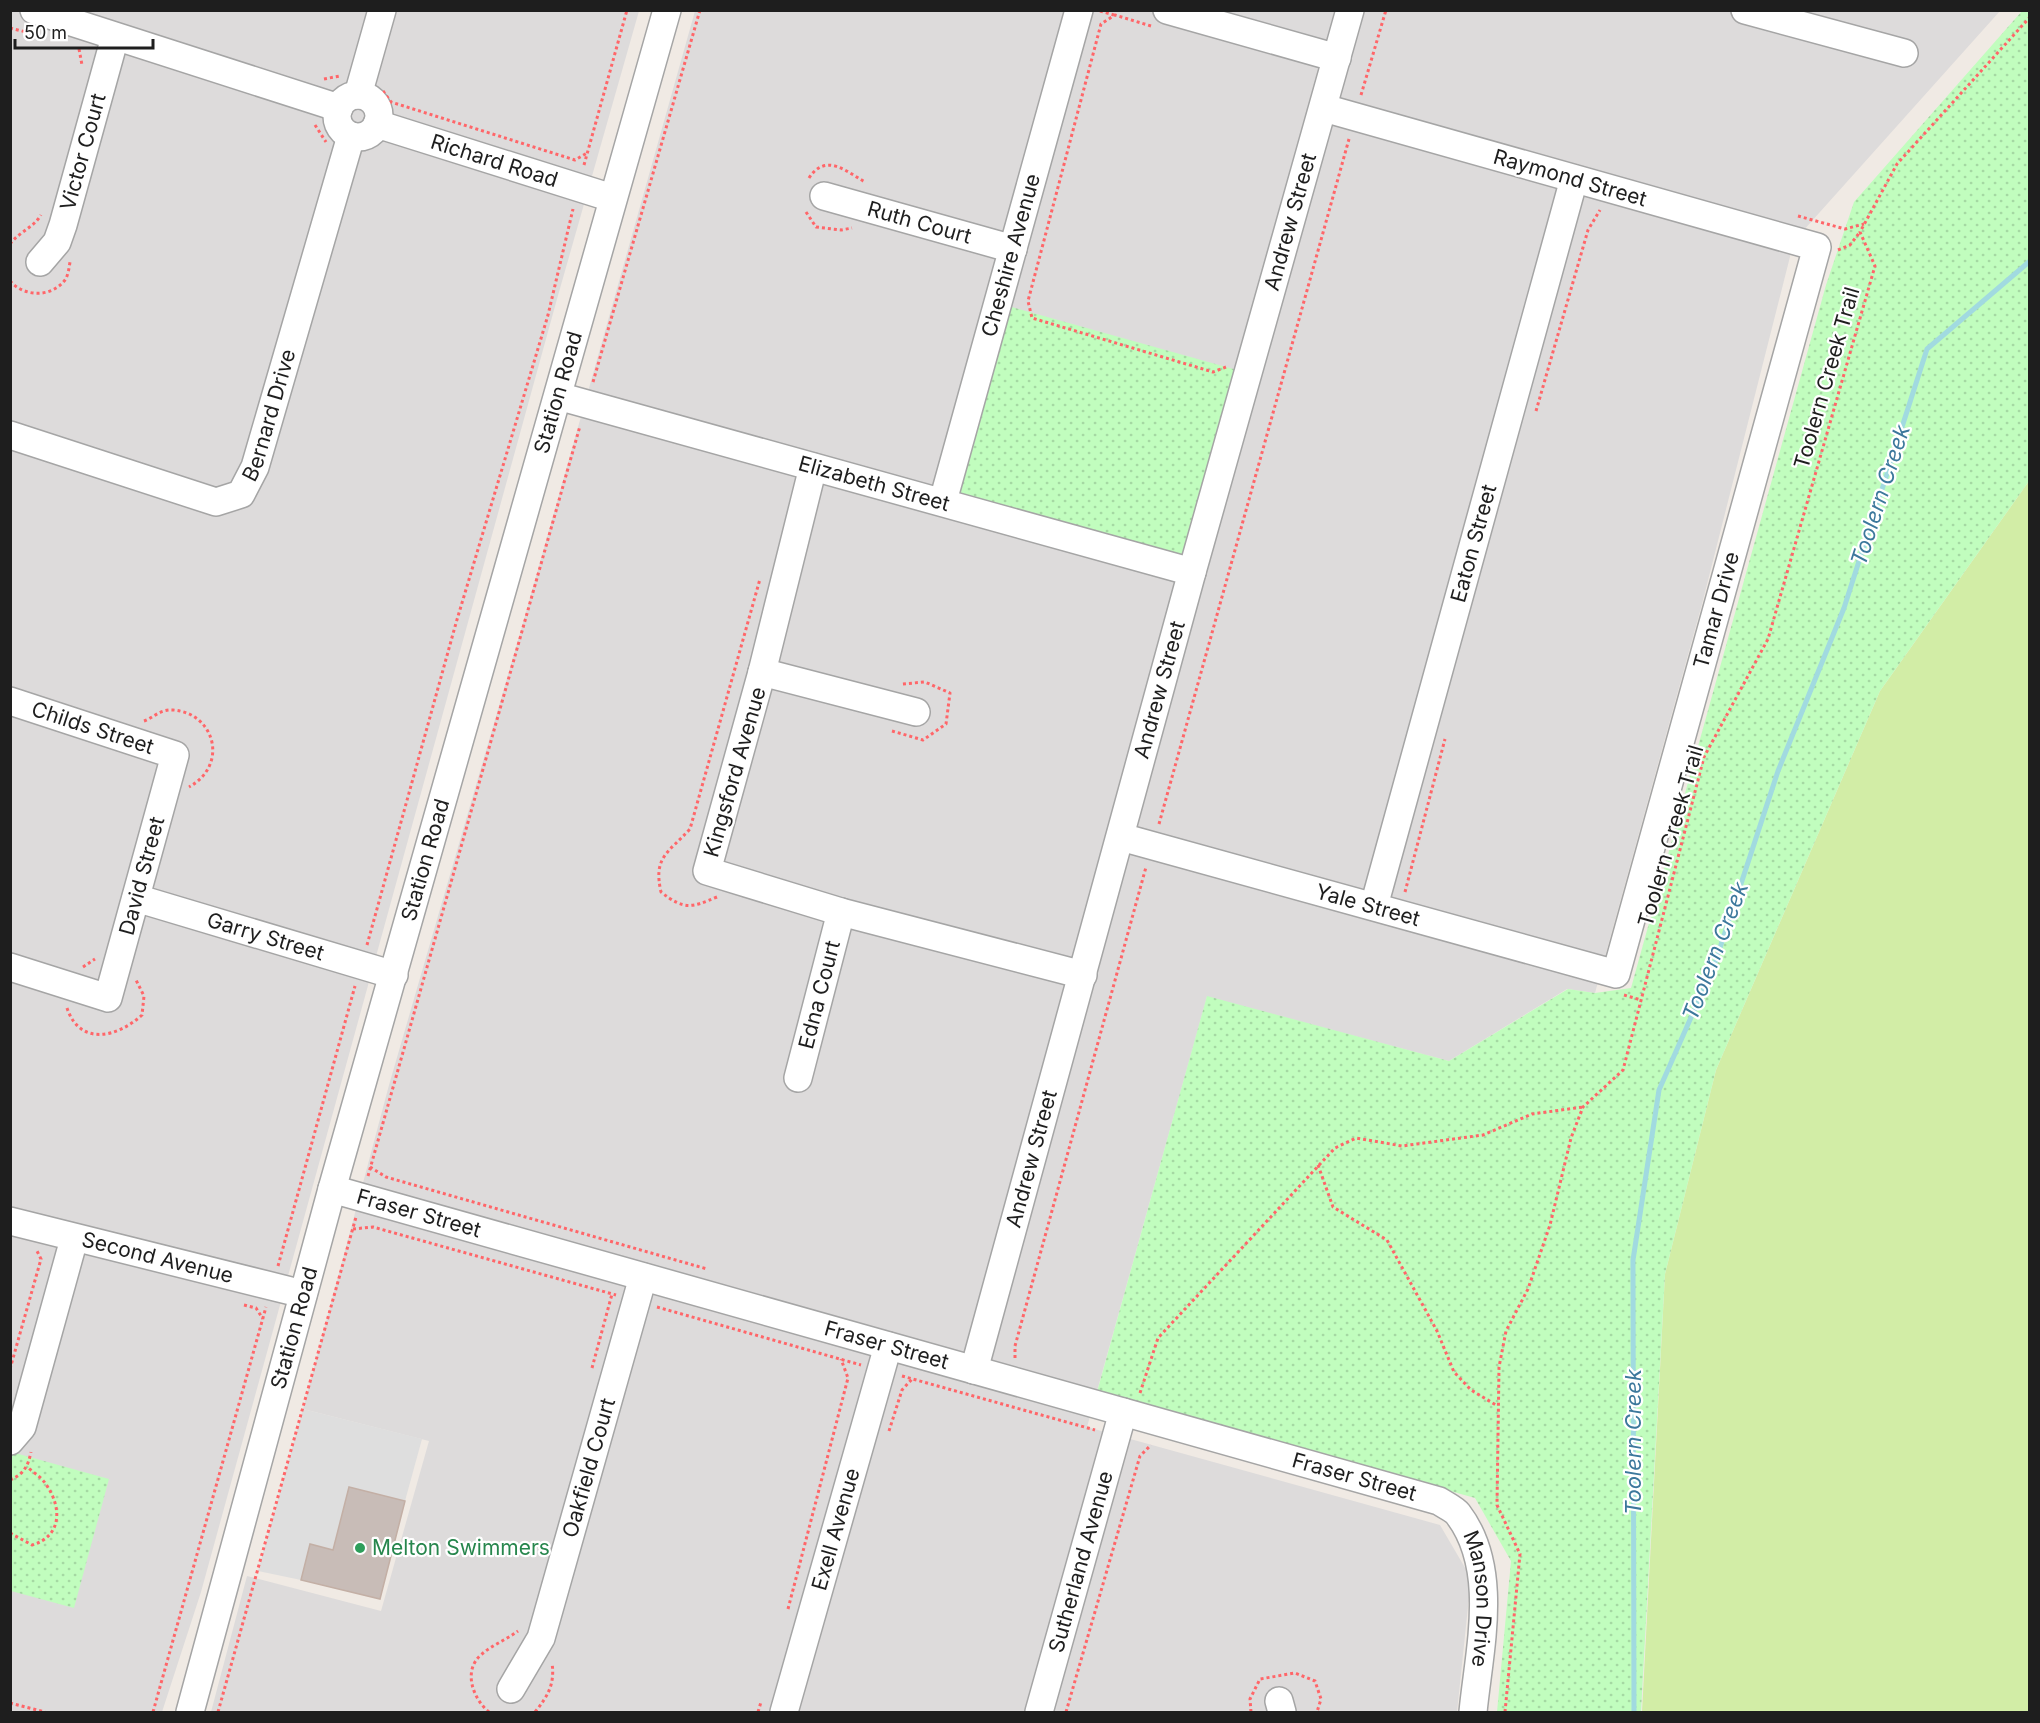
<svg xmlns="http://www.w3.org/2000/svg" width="2040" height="1723" font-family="Inter,sans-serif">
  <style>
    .residential { fill: #dddbdb }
    .grass { fill: #d2eda6 }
    .park { fill: url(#park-dots) }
    .parking { fill: #dedede }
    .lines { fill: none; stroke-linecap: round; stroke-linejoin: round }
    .stream { stroke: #a1dae0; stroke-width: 5 }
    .building { fill: #c8bcb7; stroke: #c3afa5; stroke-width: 1.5 }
    .minor-casing { stroke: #a5a5a5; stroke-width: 30 }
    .path { stroke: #ff6669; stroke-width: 3; stroke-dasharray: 3 3; stroke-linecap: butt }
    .minor { stroke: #fff; stroke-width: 27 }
    .leisure-dot { fill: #2e9e5b; stroke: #fff; stroke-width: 2 }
    .labels { text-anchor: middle; stroke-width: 4.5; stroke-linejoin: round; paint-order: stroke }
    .street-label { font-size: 21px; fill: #1e1e1e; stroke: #fff }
    .leisure-label { font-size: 21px; fill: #27864d; stroke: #fff; text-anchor: start }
    .water-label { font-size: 22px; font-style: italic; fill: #3c789c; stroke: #fff }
  </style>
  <defs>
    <pattern id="park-dots" width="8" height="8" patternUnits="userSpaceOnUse" patternTransform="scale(1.5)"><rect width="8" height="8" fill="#c1fdbe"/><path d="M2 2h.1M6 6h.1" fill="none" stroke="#a5d8a3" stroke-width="1.8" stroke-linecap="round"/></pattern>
  </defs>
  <rect width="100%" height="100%" fill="#f0eae4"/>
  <g class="residential">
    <polygon points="11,11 639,11 557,299 201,1592 162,1712 11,1712"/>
    <polygon points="695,11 2000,11 1794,241 1702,604 1595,993 1567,989 1449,1061 1207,997 1087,1427 1440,1525 1471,1578 1457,1712 211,1712 247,1576 381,1611 429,1441 303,1409 389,1085 521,630"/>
  </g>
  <polygon class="grass" points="2029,481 2029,1712 1642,1712 1665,1274 1716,1070 1880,691"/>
  <g class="park">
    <polygon points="2022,11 2029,11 2029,481 1880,691 1716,1070 1665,1274 1641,1712 1497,1712 1511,1561 1475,1498 1097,1392 1207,996 1449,1061 1568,989 1595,993 1631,988 1826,285 1854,202"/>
    <polygon points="1008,306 1237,370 1183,559 955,494"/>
    <polygon points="15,1453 109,1479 74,1608 11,1591 10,1456"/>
  </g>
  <polygon class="parking" points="303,1409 422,1439 405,1501 349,1487 333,1550 310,1544 301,1580 258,1571"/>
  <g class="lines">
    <polyline class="stream" points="1634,1712 1633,1260 1659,1090 1715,963 1778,771 1844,608 1927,349 2030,261"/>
  </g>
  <polygon class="building" points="349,1487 405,1501 380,1599 301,1580 310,1544 333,1550"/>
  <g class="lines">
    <defs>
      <g id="minor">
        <polyline points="34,10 339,108"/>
        <polyline points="1167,10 1337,58"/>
        <polyline points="1745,10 1904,53"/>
        <polyline points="358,95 382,10"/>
        <circle cx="358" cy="116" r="21"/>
        <path id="s1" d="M377,124l235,74"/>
        <path id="s2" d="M824,196l189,53"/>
        <path id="s3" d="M40,262l17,-20 6,-17 52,-188"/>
        <path id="s4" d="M558,396l634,176"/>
        <path id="s5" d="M10,435l206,67 25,-8 14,-27 96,-331"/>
        <polyline points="813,467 762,672 707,871 841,912 1083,975"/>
        <path id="s6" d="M943,501l136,-491"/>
        <polyline points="762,672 916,712"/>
        <path id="s7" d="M10,701l165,54 -67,243 -98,-31"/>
        <path id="s8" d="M1121,837l495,137 201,-727 -493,-139"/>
        <path id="s9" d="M136,898l258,77"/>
        <path id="s10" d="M1374,906l200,-727"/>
        <path id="s11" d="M798,1078l43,-166"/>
        <path id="s12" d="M332,1189l1107,312c6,4 15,8 19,13 42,55 21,136 15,198"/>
        <path id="s13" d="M10,1221l293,73"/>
        <path id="s14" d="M974,1370l218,-798 158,-562"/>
        <polyline points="10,1441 22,1427 74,1239"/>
        <path id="s15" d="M511,1689l30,-51 102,-361"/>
        <polyline points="1279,1701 1282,1712"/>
        <path id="s16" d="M190,1712l142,-523 335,-1179"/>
        <path id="s17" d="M784,1712l104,-366"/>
        <path id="s18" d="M1039,1712l84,-300"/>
      </g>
    </defs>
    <use href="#minor" class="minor-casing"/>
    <g class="path">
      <polyline points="1100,11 1114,15"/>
      <polyline points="1151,26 1115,15 1101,24 1028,301 1032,318 1213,372 1226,367"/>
      <polyline points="10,28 26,32"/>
      <polyline points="79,49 82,65"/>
      <polyline points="324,79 340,76"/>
      <polyline points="383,91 391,102 575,160 587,153"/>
      <polyline points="1361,95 1386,10"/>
      <polyline points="315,125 326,142"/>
      <polyline points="584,165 627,10"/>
      <path d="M809,178c17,-26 38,-6 56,4"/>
      <polyline points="806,212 816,227 841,230 852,228"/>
      <polyline points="1798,216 1845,229 1864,224"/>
      <path d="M10,244c9,-12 23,-16 31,-29"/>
      <polyline points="1838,250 1850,245 1860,232"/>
      <path d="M10,281c14,16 41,17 55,-1 3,-4 4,-12 5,-18"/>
      <polyline points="593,382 700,10"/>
      <polyline points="1536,411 1588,230 1600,210"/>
      <path d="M144,721c9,-3 16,-12 29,-11 42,3 56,55 16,77"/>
      <polyline points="892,731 923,740 946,724 950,693 925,682 902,684"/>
      <polyline points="1159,824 1349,139"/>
      <polyline points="1405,892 1445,739"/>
      <path d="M717,897c-26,11 -33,13 -56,-5 -8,-35 7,-39 29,-63l70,-250"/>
      <polyline points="367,945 456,623 548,315 573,209"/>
      <polyline points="83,967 95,959"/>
      <polyline points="1624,995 1641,1000"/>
      <path d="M67,1008c13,39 51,29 75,7l2,-19 -8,-16"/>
      <polyline points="1318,1165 1333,1207 1387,1240 1437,1331 1454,1372 1471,1390 1496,1405"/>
      <polyline points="370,1167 386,1177 707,1269"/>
      <polyline points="368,1176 580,426"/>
      <polyline points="353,1229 373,1227 616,1295"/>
      <polyline points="278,1266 355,986"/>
      <polyline points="244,1305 256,1308 263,1319"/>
      <polyline points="657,1307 861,1365"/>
      <polyline points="1015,1358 1015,1346 1146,867"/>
      <polyline points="592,1368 612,1294"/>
      <polyline points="10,1369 41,1259 37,1251"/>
      <polyline points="902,1376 1095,1430"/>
      <polyline points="1140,1393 1158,1338 1335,1148 1356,1138 1402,1146 1483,1135 1532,1114 1583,1107"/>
      <polyline points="889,1431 902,1390 912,1379"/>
      <path d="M10,1480c14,-6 18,-14 21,-28"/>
      <path d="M10,1533l22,12c31,-9 30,-39 13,-62 -4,-6 -12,-11 -18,-16"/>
      <polyline points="788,1609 848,1378 841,1359"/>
      <polyline points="10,1703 45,1712"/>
      <polyline points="153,1712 266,1307"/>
      <polyline points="218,1712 356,1217"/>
      <path d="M489,1712c-16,-13 -27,-42 -7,-58 10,-9 24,-14 36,-23"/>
      <path d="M535,1712c13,-16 20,-28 17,-49"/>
      <polyline points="758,1712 761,1702"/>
      <polyline points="1066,1712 1140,1456 1151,1445"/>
      <polyline points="1251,1712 1250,1699 1260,1679 1295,1673 1315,1681 1321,1699 1317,1712"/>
      <polyline points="1505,1712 1520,1554 1497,1505 1499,1367 1506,1331 1528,1289 1550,1225 1571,1138 1583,1107 1623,1070 1704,757 1768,639 1875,266 1860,232 1897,164 2030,17"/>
    </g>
    <use href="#minor" class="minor"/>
  </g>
  <circle class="leisure-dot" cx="360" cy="1548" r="6"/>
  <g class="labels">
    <g class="street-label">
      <text dy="7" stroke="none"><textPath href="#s3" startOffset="120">Victor Court</textPath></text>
      <text dy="7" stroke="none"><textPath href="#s1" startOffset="123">Richard Road</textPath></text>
      <text transform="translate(1570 178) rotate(16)" y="7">Raymond Street</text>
      <text dy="7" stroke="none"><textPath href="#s14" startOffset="1191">Andrew Street</textPath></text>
      <text dy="7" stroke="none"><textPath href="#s2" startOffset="99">Ruth Court</textPath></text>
      <text dy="7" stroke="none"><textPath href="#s6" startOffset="255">Cheshire Avenue</textPath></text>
      <text transform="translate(1827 378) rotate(-74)" y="7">Toolern Creek Trail</text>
      <text dy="7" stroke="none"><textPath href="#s16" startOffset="1370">Station Road</textPath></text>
      <text dy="7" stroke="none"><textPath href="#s5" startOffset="327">Bernard Drive</textPath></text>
      <text dy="7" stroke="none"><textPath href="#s4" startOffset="328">Elizabeth Street</textPath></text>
      <text dy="7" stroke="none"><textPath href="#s10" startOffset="376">Eaton Street</textPath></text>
      <text dy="7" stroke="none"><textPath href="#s8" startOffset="891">Tamar Drive</textPath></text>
      <text dy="7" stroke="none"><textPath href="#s14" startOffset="705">Andrew Street</textPath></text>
      <text dy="7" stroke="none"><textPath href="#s7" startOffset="87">Childs Street</textPath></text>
      <text transform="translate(735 772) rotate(-74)" y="7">Kingsford Avenue</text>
      <text transform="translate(1671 836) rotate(-74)" y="7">Toolern Creek Trail</text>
      <text dy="7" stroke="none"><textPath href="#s16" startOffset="884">Station Road</textPath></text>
      <text transform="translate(142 876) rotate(-75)" y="7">David Street</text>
      <text dy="7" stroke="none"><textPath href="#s8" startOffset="256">Yale Street</textPath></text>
      <text dy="7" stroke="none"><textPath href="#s9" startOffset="135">Garry Street</textPath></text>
      <text dy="7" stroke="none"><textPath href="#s11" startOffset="86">Edna Court</textPath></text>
      <text dy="7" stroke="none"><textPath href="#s14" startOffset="219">Andrew Street</textPath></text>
      <text dy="7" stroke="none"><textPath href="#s12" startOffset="90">Fraser Street</textPath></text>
      <text dy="7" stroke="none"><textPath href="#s13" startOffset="152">Second Avenue</textPath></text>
      <text dy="7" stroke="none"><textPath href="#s16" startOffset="398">Station Road</textPath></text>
      <text dy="7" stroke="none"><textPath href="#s12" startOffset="576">Fraser Street</textPath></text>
      <text dy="7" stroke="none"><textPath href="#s15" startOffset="236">Oakfield Court</textPath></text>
      <text dy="7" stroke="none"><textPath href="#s12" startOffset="1062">Fraser Street</textPath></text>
      <text dy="7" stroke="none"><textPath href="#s17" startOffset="190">Exell Avenue</textPath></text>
      <text dy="7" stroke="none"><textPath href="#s18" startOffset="156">Sutherland Avenue</textPath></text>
      <text dy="7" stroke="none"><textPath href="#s12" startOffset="1263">Manson Drive</textPath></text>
    </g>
    <g class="leisure-label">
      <text x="372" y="1555">Melton Swimmers</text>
    </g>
    <g class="water-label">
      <text transform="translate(1880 495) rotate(-72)" y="8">Toolern Creek</text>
      <text transform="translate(1715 951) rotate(-69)" y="8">Toolern Creek</text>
      <text transform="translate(1633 1442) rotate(-90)" y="8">Toolern Creek</text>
    </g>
  </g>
  <rect width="2040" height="1723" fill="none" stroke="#1e1e1e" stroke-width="24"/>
  <path d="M15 39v9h138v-9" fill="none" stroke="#1e1e1e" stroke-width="3"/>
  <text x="24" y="39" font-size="18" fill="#1e1e1e" stroke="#ffffff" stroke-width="4.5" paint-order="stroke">50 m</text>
</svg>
